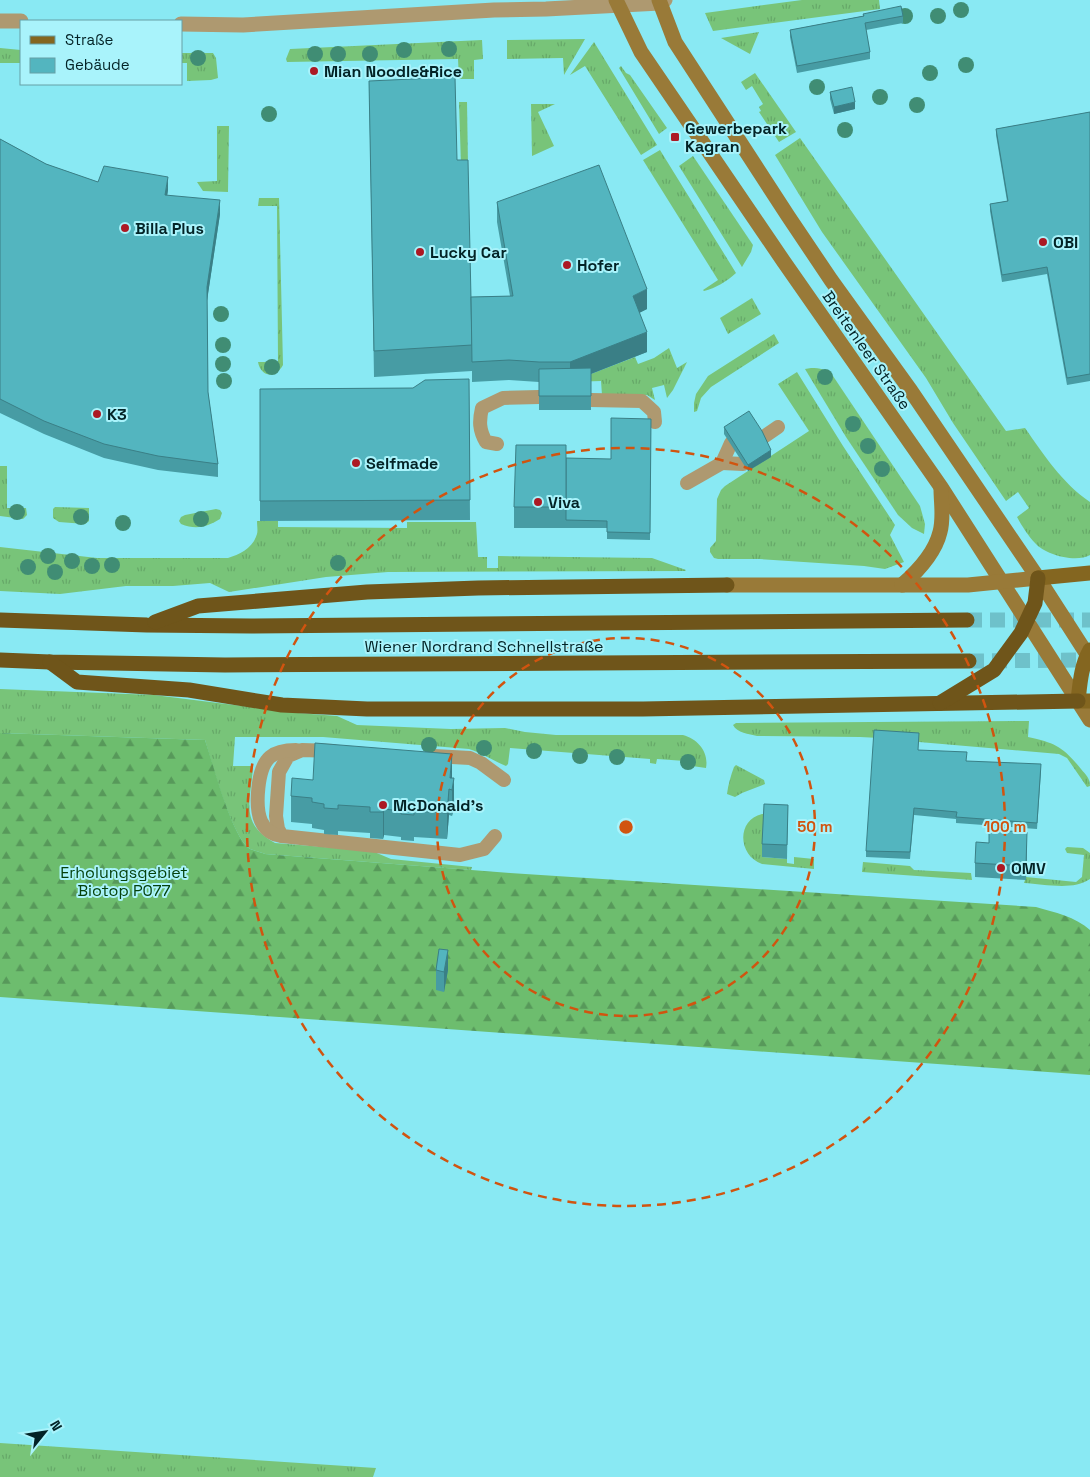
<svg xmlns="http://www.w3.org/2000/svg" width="1090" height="1477" font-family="'Space Grotesk',sans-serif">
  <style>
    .grass { fill: url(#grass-tufts) }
    .forest { fill: url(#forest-firs) }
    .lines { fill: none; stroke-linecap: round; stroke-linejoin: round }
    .highway-tunnel { stroke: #6ec1ca; stroke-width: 15; stroke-dasharray: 15 8; stroke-linecap: butt }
    .lane { stroke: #ae9970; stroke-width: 14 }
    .street { stroke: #ae9970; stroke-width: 15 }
    .secondary { stroke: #997a38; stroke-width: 15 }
    .primary { stroke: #846620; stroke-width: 15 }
    .highway { stroke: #6f551a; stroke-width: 15 }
    .tree { fill: #408d74 }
    .wall { fill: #479ca4 }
    .shaded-wall { fill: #3a7f86 }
    .building { fill: #53b5bf; stroke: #3a7f86 }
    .ring { fill: none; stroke: #d1540f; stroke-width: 2.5; stroke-dasharray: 9 6 }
    .poi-dot { fill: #ac1924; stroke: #a9f3fb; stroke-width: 2 }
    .labels { text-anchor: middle; stroke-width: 4; stroke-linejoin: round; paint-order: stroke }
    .poi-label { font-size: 16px; font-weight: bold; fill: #032326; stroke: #a9f3fb; text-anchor: start }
    .street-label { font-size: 16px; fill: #032326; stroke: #a9f3fb }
    .park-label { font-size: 16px; fill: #05410c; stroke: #a9f3fb }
    .centre { fill: #d1540f; stroke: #a9f3fb; stroke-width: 2.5 }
    .ring-label { font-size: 15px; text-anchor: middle; font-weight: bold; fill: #d1540f; stroke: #a9f3fb; stroke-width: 4; stroke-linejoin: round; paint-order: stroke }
  </style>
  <defs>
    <pattern id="grass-tufts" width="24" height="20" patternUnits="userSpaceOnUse" patternTransform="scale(1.25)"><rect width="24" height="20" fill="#78c479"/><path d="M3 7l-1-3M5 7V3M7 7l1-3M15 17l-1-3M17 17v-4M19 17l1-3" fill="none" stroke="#66a868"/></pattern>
    <pattern id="forest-firs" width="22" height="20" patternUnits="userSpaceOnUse" patternTransform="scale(1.25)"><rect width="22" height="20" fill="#6dbd6e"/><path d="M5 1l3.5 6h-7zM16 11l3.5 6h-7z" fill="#57995a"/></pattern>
  </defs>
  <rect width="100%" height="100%" fill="#89e9f3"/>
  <g class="grass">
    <polygon points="802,0 879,0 880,9 713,31 705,13"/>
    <polygon points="759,32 750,54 721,38"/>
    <polygon points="585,39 564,75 563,58 507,59 507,40"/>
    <polygon points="482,40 483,59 474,60 474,79 459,79 458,59 287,62 286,59 290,49"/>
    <polygon points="594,42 657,145 641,155 585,66 570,75"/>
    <polygon points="0,48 21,50 21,63 0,63"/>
    <polygon points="181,53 213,53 216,58 218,78 211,80 187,81 187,63 181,63"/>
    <polygon points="621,66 626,73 630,75 667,128 659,134 619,68"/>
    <polygon points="755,73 796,132 779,142 759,112 761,111 759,107 763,104 752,86 746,90 741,82"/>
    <polygon points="459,102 467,102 468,165 461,165"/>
    <polygon points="531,104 555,104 538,112 554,146 532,156"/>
    <polygon points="217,126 229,126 228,192 203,191 197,182 217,181"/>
    <path d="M800,138l206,293 19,-3c19,27 37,55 65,74v53c-14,8 -45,0 -55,-12 -7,-7 -13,-17 -18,-26l12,-9 -11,-16 -12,9 -53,-78 -27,-45 -104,-146 -47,-77z"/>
    <path d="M660,150l76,123c-10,9 -20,15 -32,18l-1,-1 15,-10 -75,-120z"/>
    <polygon points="693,156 753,245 751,252 742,267 679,166"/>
    <path d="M259,198h20l4,167c-7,13 -22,13 -25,-3h20l-1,-156h-19z"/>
    <polygon points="752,298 761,314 728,334 720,318"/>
    <polygon points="774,334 779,343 711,387 701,398 697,411 694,412 694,403 696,394 708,376"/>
    <polygon points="669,348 677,368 687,362 673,390 667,398 664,385 652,388 655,400 647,395 602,395 601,381 570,382 635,357 638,364 654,358"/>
    <path d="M811,368c9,0 16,1 22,8l87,130 5,18 -1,10 -12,-6 -14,-13 -52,-78 -41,-68z"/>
    <polygon points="797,372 843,446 895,525 890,535 904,562 885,569 864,566 760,559 718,559 714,558 710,552 710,548 716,541 717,499 721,490 725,486 809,431 778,384"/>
    <polygon points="0,466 7,466 7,508 26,508 27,515 23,519 0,516"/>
    <polygon points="55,507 89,508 89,521 85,524 59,522 53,518 53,509"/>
    <path d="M216,509l4,1 2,3 -2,6c-13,8 -24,11 -39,5l-2,-3 2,-4 4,-2z"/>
    <path d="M257,521h21v6l129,1v-6h69l2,35h9v11h11v-12l154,2 34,12 -1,1 -297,1 -62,5 -97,15 -19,-9 -37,3h-47l-66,8 -60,-3v-44l97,11h131c12,-4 25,-10 29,-24 1,-3 0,-9 0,-13z"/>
    <path d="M0,689l154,6 144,18 39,3 20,9 94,4 54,-1 20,4 31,3h127c15,4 26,17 23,33l-21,-3v-4l-28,-2 -1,5 -6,-1v-4l-140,-11 -2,16 -2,2c-13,-5 -23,-13 -37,-17l-146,-12h-88l-2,29h18l2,2c-3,35 -13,56 22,75l97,8 19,8 81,8 -1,3 -206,-16c-4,-2 -10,-3 -15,-5 -18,-11 -38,-86 -45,-109l-205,-7z"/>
    <path d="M1029,721l-1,16c28,6 35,10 53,32 5,6 9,9 9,17l-3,1 -20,-29 -8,-4 -140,-12v-2l-59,-3 -103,-1c-8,-2 -20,-3 -24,-11l3,-2z"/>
    <path d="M736,765l28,15 1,4 -23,9 -7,4 -8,-3c1,-9 4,-19 7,-27z"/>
    <path d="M762,814l25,1 -25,42 25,2v4l7,1v-7l20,2v10l-52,-5c-24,-8 -26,-44 0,-50z"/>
    <path d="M1067,847l16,1 7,5v26c-17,12 -46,5 -66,4l2,-6 50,5 6,-5 2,-22 -17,-2 -2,-4z"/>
    <polygon points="863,862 910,866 914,870 971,873 972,880 862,872"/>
    <polygon points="0,1443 376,1468 373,1477 0,1477"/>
  </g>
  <path class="forest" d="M0,733l205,7c8,23 27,98 45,109 5,2 11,3 15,5l245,19 526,34c18,5 40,10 54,23v145l-1090,-78z"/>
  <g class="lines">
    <g class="highway-tunnel">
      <polyline points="967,620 1090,620"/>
      <polyline points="969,661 1090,660"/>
    </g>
    <g class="lane">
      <polyline points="591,400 642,401 654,412 655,422"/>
      <polyline points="762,438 778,427"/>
      <path d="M497,444l-11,-2c-7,-12 -7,-21 -4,-34l21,-10 36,-1"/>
      <polyline points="722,463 743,464"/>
      <polyline points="687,483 722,463 731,443"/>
      <polyline points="333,751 302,750 288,756 279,772 276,816 278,829 282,836 460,855 484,849 495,836"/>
      <polyline points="434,756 470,758 481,763 504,780"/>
      <path d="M282,836c-9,-1 -17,-6 -21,-15 -6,-14 -4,-53 9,-64 7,-6 17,-7 26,-7"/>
    </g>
    <g class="street">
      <polyline points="0,21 21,21"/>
      <polyline points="181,24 243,25 494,10 546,9 660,3 665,0"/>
    </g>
    <g class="secondary">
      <polyline points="616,0 641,52 784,262 941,487 1090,720"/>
      <polyline points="659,0 675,42 788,216 831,280 911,391 1038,578 1090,659"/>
      <polyline points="727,585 968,585 1038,578"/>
      <path d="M902,585c16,-14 33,-32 38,-53 4,-14 1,-29 1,-43"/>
    </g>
    <g class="primary">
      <polyline points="1038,578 1090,573"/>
      <path d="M1090,650c-9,16 -10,33 -12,51h12"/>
    </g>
    <g class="highway">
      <polyline points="0,620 147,625 251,626 967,620"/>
      <polyline points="155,622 198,606 367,592 478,588 727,585"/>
      <polyline points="0,660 50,662 225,665 969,661"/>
      <polyline points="50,662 77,682 189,690 282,705 367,709 643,709 1078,701"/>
      <polyline points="940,703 994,670 1021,633 1035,603 1038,578"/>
    </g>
  </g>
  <g class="tree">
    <circle cx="961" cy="10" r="8"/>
    <circle cx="905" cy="16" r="8"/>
    <circle cx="938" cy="16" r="8"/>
    <circle cx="449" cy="49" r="8"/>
    <circle cx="404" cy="50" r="8"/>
    <circle cx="315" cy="54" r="8"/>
    <circle cx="338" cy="54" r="8"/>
    <circle cx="370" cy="54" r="8"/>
    <circle cx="198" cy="58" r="8"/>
    <circle cx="966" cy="65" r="8"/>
    <circle cx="930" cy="73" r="8"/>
    <circle cx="817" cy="87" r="8"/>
    <circle cx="880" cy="97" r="8"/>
    <circle cx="917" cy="105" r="8"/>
    <circle cx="269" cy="114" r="8"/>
    <circle cx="845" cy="130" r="8"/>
    <circle cx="221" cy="314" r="8"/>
    <circle cx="223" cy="345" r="8"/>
    <circle cx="223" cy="364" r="8"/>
    <circle cx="272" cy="367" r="8"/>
    <circle cx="825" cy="377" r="8"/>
    <circle cx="224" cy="381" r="8"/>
    <circle cx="853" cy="424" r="8"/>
    <circle cx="868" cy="446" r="8"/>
    <circle cx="882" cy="469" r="8"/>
    <circle cx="17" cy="512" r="8"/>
    <circle cx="81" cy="517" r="8"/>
    <circle cx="201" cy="519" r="8"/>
    <circle cx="123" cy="523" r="8"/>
    <circle cx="48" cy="556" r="8"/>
    <circle cx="72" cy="561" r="8"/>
    <circle cx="338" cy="563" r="8"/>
    <circle cx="112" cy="565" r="8"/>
    <circle cx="92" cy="566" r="8"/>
    <circle cx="28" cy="567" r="8"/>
    <circle cx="55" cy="572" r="8"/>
    <circle cx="429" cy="745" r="8"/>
    <circle cx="484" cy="748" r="8"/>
    <circle cx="534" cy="751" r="8"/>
    <circle cx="580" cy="756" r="8"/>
    <circle cx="617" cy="757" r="8"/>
    <circle cx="688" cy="762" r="8"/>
  </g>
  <g class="wall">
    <polygon points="863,14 903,16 903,23 866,30 870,52 870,59 797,73 790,37 790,30 863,16"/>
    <polygon points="369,81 457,160 471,297 510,296 497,222 497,202 647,309 639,313 647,352 591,374 591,410 539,410 539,382 509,380 472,382 472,371 374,377"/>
    <polygon points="830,92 855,109 834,114 830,99"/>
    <polygon points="1090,112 1090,381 1067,385 1047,274 1002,282 990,211 990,204 1007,201 996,135 996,129"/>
    <polygon points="0,139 46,164 98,182 168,190 167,196 220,214 207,300 208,392 218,464 218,477 158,470 104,458 44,434 0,413"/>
    <polygon points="469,379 470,520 260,521 260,389 413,388"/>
    <polygon points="651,419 650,540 607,539 607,528 514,528 514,507 611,459"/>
    <polygon points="724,427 771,457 748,471 724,434"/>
    <polygon points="919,750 967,761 1041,771 1037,829 956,823 956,819 914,815 910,859 866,857 866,851"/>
    <polygon points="452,778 454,805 452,816 449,815 447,839 414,837 414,841 401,840 401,837 384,835 383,839 370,838 370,833 338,831 338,835 324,834 324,830 312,828 312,824 291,822 291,796 313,780"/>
    <polygon points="788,805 787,859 762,857 762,844"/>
    <polygon points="1027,845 1026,880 975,877 975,863"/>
    <polygon points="436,970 448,970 444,992 436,990"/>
  </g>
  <g class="shaded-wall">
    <polygon points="855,102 855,109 834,114 834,107"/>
    <polygon points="168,177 168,190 165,209 165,195"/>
    <polygon points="220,200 220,214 207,301 207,287"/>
    <polygon points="647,289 647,309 633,316 633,296"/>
    <polygon points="647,332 647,352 570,382 570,362"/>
    <polygon points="771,450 771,457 748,471 748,465"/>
    <polygon points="452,754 452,780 450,778"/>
    <polygon points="454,778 454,805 452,816 452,790"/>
    <polygon points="449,789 449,815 447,839 447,813"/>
    <polygon points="384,809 384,835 383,839 383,812"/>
    <polygon points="1027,832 1027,845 1026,880 1026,866"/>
    <polygon points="448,950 448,970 444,992 444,972"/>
  </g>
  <g class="building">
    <polygon points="901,6 903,16 865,23 870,52 797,66 790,30 864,16 863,14"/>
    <polygon points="455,77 457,160 468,160 472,345 374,351 369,81"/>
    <polygon points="852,87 855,102 834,107 830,92"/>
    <polygon points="1090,112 1090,374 1067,378 1047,267 1002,275 990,204 1008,201 996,129"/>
    <polygon points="0,139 46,164 98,182 104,166 168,177 165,195 220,200 207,287 208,392 218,464 158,456 104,444 44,421 0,399"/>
    <polygon points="599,165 647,289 633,296 647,332 570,362 539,362 509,360 472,362 471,297 513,296 497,202"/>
    <polygon points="591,368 591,396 539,396 539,369"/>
    <polygon points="469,379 470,500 260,501 260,389 413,388 425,380"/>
    <polygon points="749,411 762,431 771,450 748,465 724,427"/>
    <polygon points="611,418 651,419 650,533 607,532 607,521 566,520 566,458 611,459"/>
    <polygon points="516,445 566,445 566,507 514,507"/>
    <polygon points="874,730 919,733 918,750 967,752 966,761 1041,764 1037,823 956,817 957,812 914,808 910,852 866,851"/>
    <polygon points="315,743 452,754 450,778 454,778 452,790 449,789 447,813 414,811 414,815 401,814 401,811 384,809 383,812 370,812 370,807 338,805 338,809 324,808 324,804 312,802 312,798 291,796 292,778 313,780"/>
    <polygon points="764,804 788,805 787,845 762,844"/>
    <polygon points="989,830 1027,832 1026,866 975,863 976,842 989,843"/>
    <polygon points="439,949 448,950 444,972 436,970"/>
  </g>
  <g class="ring">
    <circle cx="626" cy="827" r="189"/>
    <circle cx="626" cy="827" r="379"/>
  </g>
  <g class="poi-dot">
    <circle cx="314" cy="71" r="5"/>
    <rect x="670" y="132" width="10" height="10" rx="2.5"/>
    <circle cx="125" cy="228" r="5"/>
    <circle cx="1043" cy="242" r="5"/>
    <circle cx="420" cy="252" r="5"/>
    <circle cx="567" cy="265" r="5"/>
    <circle cx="97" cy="414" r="5"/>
    <circle cx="356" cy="463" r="5"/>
    <circle cx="538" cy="502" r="5"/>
    <circle cx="383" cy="805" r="5"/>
    <circle cx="1001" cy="868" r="5"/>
  </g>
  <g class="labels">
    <g class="poi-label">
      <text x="324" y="77">Mian Noodle&amp;Rice</text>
      <text x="685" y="134">Gewerbepark<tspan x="685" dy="18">Kagran</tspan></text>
      <text x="135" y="234">Billa Plus</text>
      <text x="1053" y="248">OBI</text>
      <text x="430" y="258">Lucky Car</text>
      <text x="577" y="271">Hofer</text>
      <text x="107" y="420">K3</text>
      <text x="366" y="469">Selfmade</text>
      <text x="548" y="508">Viva</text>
      <text x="393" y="811">McDonald's</text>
      <text x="1011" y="874">OMV</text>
    </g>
    <g class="street-label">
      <text transform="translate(867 350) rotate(55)" y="6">Breitenleer Straße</text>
      <text x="484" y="652">Wiener Nordrand Schnellstraße</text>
    </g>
    <g class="park-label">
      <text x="124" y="878">Erholungsgebiet<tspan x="124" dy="18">Biotop P077</tspan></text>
    </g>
  </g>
  <circle cx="626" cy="827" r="8" class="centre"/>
  <g class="ring-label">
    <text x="815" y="832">50 m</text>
    <text x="1005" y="832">100 m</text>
  </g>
  <rect x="20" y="20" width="162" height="65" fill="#a9f3fb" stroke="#67a0a6"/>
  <rect x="30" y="36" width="25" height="8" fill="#846620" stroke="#67a0a6"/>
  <text x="65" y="45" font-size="15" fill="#032326">Straße</text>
  <rect x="30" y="58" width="25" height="15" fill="#53b5bf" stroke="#67a0a6"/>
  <text x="65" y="70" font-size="15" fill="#032326">Gebäude</text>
  <g transform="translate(45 1432) rotate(60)" stroke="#a9f3fb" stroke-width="4" paint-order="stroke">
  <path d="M0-4L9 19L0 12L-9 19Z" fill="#032326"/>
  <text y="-8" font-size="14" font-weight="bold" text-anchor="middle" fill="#032326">N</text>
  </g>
</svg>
